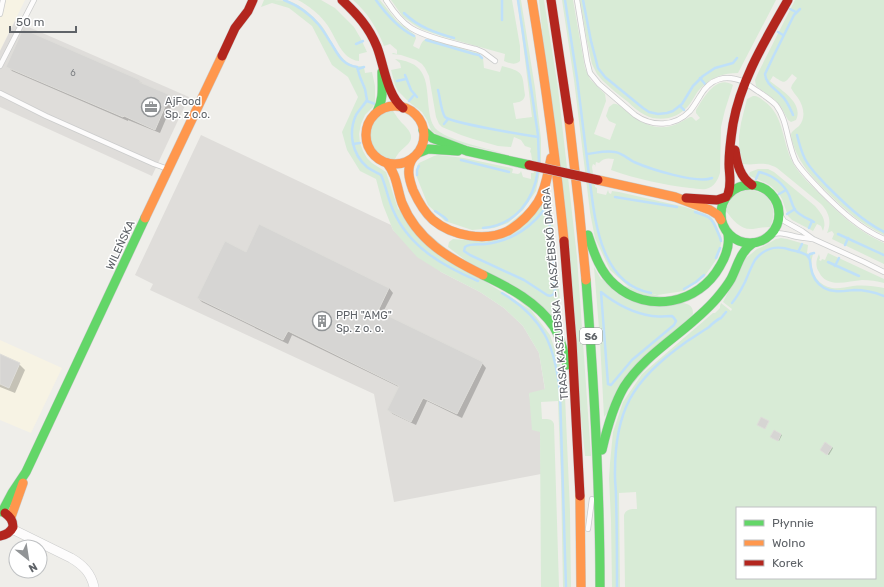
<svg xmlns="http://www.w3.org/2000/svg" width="884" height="587" font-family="Rubik,sans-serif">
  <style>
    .commercial { fill: #f7f3e4 }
    .industrial { fill: #dfddda }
    .green { fill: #d8ebd6; fill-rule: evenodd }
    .shadow { fill: #0003 }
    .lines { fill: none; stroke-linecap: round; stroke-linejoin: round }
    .stream { stroke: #bfe0f9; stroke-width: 2.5 }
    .building { fill: #d6d5d3; stroke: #deddd9 }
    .lane-casing { stroke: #cbcccc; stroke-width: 6 }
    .street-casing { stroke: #cbcccc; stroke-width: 10 }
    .fast-casing { stroke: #cacacb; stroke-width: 10 }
    .slow-casing { stroke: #cacacb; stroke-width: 10 }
    .jam-casing { stroke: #cacacb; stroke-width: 10 }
    .lane { stroke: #fdfcfc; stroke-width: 4.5 }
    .street { stroke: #fdfcfc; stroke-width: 9 }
    .fast { stroke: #63d668; stroke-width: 9 }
    .slow { stroke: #ff974d; stroke-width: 9 }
    .jam { stroke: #b3261e; stroke-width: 9 }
    .jam-bridge-casing { stroke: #cacacb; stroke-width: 10; stroke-linecap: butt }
    .jam-bridge { stroke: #b3261e; stroke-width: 9 }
    .labels { text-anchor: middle; stroke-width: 3; stroke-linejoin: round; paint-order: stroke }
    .number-label { font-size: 9px; fill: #7e8184 }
    .shield { fill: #fff; stroke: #8f9295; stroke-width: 1 }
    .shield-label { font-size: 10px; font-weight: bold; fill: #5f6368 }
    .poi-label { font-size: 11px; fill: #5f6368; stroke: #fff; text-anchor: start }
    .street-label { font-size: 11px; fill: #5f6368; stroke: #fff }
  </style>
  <rect width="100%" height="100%" fill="#efeeea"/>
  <g class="commercial">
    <polygon points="0,0 25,0 0,51"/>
    <polygon points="0,340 62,368 31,433 0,420"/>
  </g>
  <g class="industrial">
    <polygon points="15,21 189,97 152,176 0,107 0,51"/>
    <polygon points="201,135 391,225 393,230 441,272 480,292 504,308 523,326 539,353 545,390 529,394 540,432 541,474 394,502 374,394 150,290 153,284 135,275"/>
  </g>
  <g class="green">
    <path d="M264,0c8,0 18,0 25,1 12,4 23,14 32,24 12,15 19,45 44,41l-1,1 1,6 7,-1 3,14v16l-2,5 -8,8 -4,9 -2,10 1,9 3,8 4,7 5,5 14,9 12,37 91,75 42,26 19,25 10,30 5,31 5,115 1,76h-8l-2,-107 -3,-79 -17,1 1,17c5,0 10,-1 12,5l5,163h-18l-1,-155 -8,-2 -3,-37 16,-4 -6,-36 -16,-27 -19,-18 -24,-16 -39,-20 -24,-15 -24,-27 -10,-25 -7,-26 -16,-8 -13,-21 -5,-18 16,-35 -10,-20 -16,-12 -20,-39 -23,-18 -17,-5 -11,4z"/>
    <path d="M298,0h23l14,8 19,19 7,12 6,13 -8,2v7c-19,-2 -23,-26 -34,-39 -7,-9 -16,-16 -27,-22z"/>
    <path d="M353,0h27l17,21 18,14 1,3 -3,8 6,3c2,-4 3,-10 9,-10l50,14 5,5 1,10 16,4 2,-6c23,6 20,7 23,29 -1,7 -6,7 -12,8l3,16 16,-2c-5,-39 -9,-78 -15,-117h4l14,88 6,51v28l-5,24 -13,19 -15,13 -14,5 -22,2 -27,-9 -17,-16 -12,-30 1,-9 2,-3 15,-7 4,-1 26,3 47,10 2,1 -1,4 6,1 2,-1 1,-2 2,6 8,2v-6h3l-3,-20 -1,-1 1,-4 -6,-2 -4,-6 -7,-3 -3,10 -13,-1 -25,-7 -12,-4 -19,-8 -3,-3 -3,-7 -7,-41 -4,-8 -3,-4 -6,-4 -15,-5 -9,-1 1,-1 4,1v-4l-7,-6 -6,2c-7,-18 -17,-34 -31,-46z"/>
    <path d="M391,0h121l8,46v15c-5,5 -11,2 -16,0l1,-7 -61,-17 -23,-8 -8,-5 -10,-7z"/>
    <polygon points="539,0 544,0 558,88 577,257 591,456 585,456"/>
    <path d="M562,0h11l12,68 5,11 15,15 1,7 -12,33 16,6 6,-16 -7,-3 -3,-5 3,-9 4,-3c5,-1 9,4 13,7 16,13 32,22 53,12 4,-2 7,-4 11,-6h2l4,4 4,-3 -4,-5v-3c7,-11 20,-36 37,-25l-8,25 -4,17 -1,46c-2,7 -6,14 -14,16 -5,1 -11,-1 -16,-1 -26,-3 -54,-9 -79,-18l3,-11c-7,-1 -10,-1 -15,4l-3,-1 -1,5v-2l-2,-1 -1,3 3,20 2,1v5l9,2 2,-5 1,3 2,1 1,-3 7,1 66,15 20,7 6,3 4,5 7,17 -4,18 -14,20 -20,14 -27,4 -28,-8 -19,-17 -15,-32 -2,-10 -3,-16 -16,-132z"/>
    <path d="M580,0h196l-38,73c-14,0 -26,4 -36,14 -6,5 -8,12 -13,18 -10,13 -29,18 -44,10 -6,-3 -12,-8 -17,-13 -9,-7 -18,-14 -26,-22l-5,-6 -5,-10 -5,-23z"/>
    <path d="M795,0h89v235c-22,-10 -39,-25 -56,-42 -14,-14 -27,-27 -34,-46 -1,-4 -3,-8 -3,-12 0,-4 5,-6 8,-9 7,-8 5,-19 -1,-28 -2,-3 -5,-6 -7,-10l1,-3 5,-7 -5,-4c-8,11 -8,9 -19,2l-3,5c11,9 34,22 26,39l-5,2 -3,-2 -7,-13 -6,-7 -19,-14 -1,-6 3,-7z"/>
    <path d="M395,59c34,4 31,24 34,51 1,7 2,12 6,18 10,12 55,21 71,26l-44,-10 -22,-7 -9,-7 -4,-10 -5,-8 -13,-10 -11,-11 -3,-6 -4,-15 10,-2 -1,-5z"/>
    <path d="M753,96c5,0 7,2 11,5 20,14 18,40 28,60 6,12 17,22 27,32 22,22 37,37 65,50v21l-52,-25 2,-5 -2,-3 -5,2c5,-11 2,-21 -6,-29l-44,-36c-14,-8 -20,-2 -34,-4l-4,-18v-10l2,-13 6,-24z"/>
    <path d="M393,111c3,4 5,8 8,11 6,6 15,14 7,22 -6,6 -9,7 -13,15 -32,-2 -33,-45 -2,-48z"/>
    <path d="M758,169h10l6,3 41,34c7,8 12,15 8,25l-2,-5 -4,-2 -4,7 -21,-11 -4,-4 -6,-17 -3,-5 -8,-8 -5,-3 -16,-7 -1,-2 1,-2z"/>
    <polygon points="550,190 563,334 448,247 449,242 453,239 487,242"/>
    <path d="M747,190c22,0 32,18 23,37 -6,0 -11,1 -17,2 -13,1 -20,-9 -27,-18 3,-12 9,-18 21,-21z"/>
    <path d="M781,238l6,1 21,6 -1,8 2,1 5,-2c-7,15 1,33 18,36 7,1 14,-1 21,-2 11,-1 21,0 31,2v299h-259l-1,-72c2,-6 7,-6 13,-6l-1,-17 -17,1 1,94h-8l-1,-67 -2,-42 1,-15 3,-31 10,-30 19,-28 71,-61h2l5,-5v-2l1,-3 10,8 1,-2 -9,-7 23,-44 11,-9 7,-3 12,-7zM737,508h138v70h-138z"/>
    <path d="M828,253l56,26v4c-7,-2 -14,-3 -22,-3 -14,1 -35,9 -43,-8 -4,-6 -3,-12 0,-18l1,4 -1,2 2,1 1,-2 3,1z"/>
    <path d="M594,267l7,12 86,25c5,2 6,5 6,10l-89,103 -4,-76z"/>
  </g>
  <g class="shadow">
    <polygon points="8,66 139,81 143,84 170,96 174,100 160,133 128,120 128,121 12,71"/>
    <polygon points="246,253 389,288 393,293 382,314 482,363 486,368 462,418 427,401 416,425 393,414 388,410 399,387 292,335 288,344 202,302 198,298"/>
    <polygon points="0,355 19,364 25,370 15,393 0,387"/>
    <polygon points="774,431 782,435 779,441 772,438"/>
    <polygon points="832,447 833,448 829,455 822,451"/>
  </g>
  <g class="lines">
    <g class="stream">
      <path d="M284,0c13,5 26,14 35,25 4,5 7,10 10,15 9,13 11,24 28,27l3,10 5,12 2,11c-3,5 -8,10 -11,15 -8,18 -4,39 11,52 4,3 9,5 14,8 5,11 7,24 12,35 16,37 50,56 85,71"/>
      <path d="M376,0c10,14 22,28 38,36"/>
      <polyline points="502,0 502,20"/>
      <polyline points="518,0 538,135 539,164"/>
      <polyline points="565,0 577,78 589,175"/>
      <polyline points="583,0 591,41 598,68 605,77 643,108 649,112 658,114 667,113 673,111 682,104 693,86 703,76 715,68 733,63 737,58"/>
      <polyline points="790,9 796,12"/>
      <path d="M404,13c14,14 32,20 50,25"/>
      <polyline points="778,32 783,35"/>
      <polyline points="426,40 474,54 479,55 482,58"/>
      <polyline points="356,44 363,41"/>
      <polyline points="358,69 364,67"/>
      <polyline points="405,75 411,90 417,97"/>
      <polyline points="700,78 705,84"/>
      <polyline points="397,81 406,79"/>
      <path d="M438,90c2,7 3,21 7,27 6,6 80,18 93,20"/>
      <polyline points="367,101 375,104"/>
      <polyline points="409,101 414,95"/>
      <polyline points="680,106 684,110"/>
      <path d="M793,115c-3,-7 -6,-15 -12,-20 -6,-7 -15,-10 -16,-21l9,-19 20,-40 6,-6"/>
      <polyline points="444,124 448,119"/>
      <path d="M797,135c2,8 4,16 8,24 5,10 14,18 21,26 18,18 35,35 58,47"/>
      <polyline points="353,144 360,143"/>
      <path d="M587,154c9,-1 19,-4 28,-2 7,1 13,7 19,10 16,7 63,22 78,16"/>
      <polyline points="461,160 509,172"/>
      <polyline points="417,175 417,170 419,166"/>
      <path d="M756,179l3,-7c13,3 24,11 30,23 2,5 3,10 6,15 5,6 12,8 19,12"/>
      <path d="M590,182c5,40 11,102 61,111"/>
      <polyline points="779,194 786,190"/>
      <polyline points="615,197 677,207"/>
      <path d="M548,204l7,85c0,5 -3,8 -8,6l-23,-15 -54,-25 -6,-4 1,-4c5,-4 14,-2 21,-3 26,-3 48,-18 62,-40z"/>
      <polyline points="435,211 444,217 447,220"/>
      <path d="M695,212c12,4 16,4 21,16 2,5 4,8 5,13"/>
      <polyline points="787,214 795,209"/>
      <path d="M483,228c32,-3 51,-27 55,-58"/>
      <polyline points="809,228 812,221"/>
      <polyline points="838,234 884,255"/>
      <polyline points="845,245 848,238"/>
      <polyline points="798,252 802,244"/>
      <polyline points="808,257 810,254 814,253"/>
      <polyline points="716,258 720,248"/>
      <polyline points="828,262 859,276"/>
      <polyline points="835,266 839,258"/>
      <polyline points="684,289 696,282 704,275"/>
      <path d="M601,292c15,12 31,21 51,24 7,1 13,0 20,0l2,2 2,3 -2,4 -42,35 -21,25 -3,-1z"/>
      <path d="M502,293c42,25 53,53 58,100l6,194"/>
      <path d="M732,303c5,-6 9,-13 13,-21 3,-7 6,-15 10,-22 9,-12 22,-15 36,-10 5,1 13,3 17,6 3,4 2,8 3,12 1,8 6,16 13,20 9,5 20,3 30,2 11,0 20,2 30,6"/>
      <path d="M617,587c0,-30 0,-61 -1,-91 0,-7 -1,-13 -1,-19 -1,-66 17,-97 71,-135 8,-5 15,-10 23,-15 4,-4 7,-7 12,-9l5,-6"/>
    </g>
  </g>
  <g class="building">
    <polygon points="23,29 140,80 139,82 170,95 155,130 124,116 123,117 6,67"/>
    <polygon points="259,224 389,288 378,311 483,362 457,414 423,398 411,422 387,410 399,386 288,331 283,340 197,298 225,241 246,252"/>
    <polygon points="0,354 20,363 9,388 0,384"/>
    <polygon points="761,417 769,421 765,429 757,425"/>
    <polygon points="774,430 781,434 778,441 770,437"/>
    <polygon points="825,442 832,447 827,455 820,450"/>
  </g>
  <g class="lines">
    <defs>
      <g id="lane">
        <path d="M386,0c7,11 14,21 25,28 16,10 46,16 65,21l7,3 12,9"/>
        <path d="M577,0l10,61 3,12 9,11 36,31c17,12 40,12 55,-4 4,-5 7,-10 10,-15 10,-18 26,-22 44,-14 5,3 10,7 15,10 6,4 12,8 17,13 12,16 11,39 20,57 7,11 17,20 26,30 19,19 37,36 62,47"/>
        <polyline points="0,14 3,0"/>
        <polyline points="0,66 34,0"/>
        <polyline points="0,93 46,116 154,164 168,169"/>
        <polyline points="779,213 784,221 802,231 813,239 864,262 884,272"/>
        <path d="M769,235c11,-4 19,0 29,2 5,1 9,1 14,2"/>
        <polyline points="588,529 592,499"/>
      </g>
      <path id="street" d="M12,529l59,29c12,7 20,15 23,29"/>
      <g id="fast">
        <path d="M377,112c7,-13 5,-26 5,-40"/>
        <polyline points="423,130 432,138 467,151 529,165"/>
        <polyline points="418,153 428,149 458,151"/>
        <circle cx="750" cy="214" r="29"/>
        <path d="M588,235c6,18 12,37 27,50 33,29 84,19 105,-19 6,-10 10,-20 8,-32"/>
        <path d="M483,275c27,13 54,27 71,52 7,11 10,26 13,38"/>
        <path d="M586,280c8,103 14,205 14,307"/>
        <path d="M602,450c5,-22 11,-44 22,-63 23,-36 65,-56 93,-89 5,-6 10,-12 14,-19 7,-14 9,-27 22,-36"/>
        <polyline points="2,512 12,493 26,472 145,218"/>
      </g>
      <g id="slow">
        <path d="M532,0c13,80 24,160 32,241"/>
        <circle cx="395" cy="135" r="29"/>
        <polyline points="569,120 579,207 586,280"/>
        <path d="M413,158c-7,10 -4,21 0,32 5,11 11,22 20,30 19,16 52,22 75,11 12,-7 23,-18 30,-29 8,-13 10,-30 13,-44"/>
        <path d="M387,163c10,12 10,26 15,40 15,37 46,55 81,72"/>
        <polyline points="598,180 675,197 710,210 718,215 721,220"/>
        <polyline points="145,218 222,56"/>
        <polyline points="580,496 581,587"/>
        <polyline points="11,517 23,483"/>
      </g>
      <g id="jam">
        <path d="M342,0c15,14 27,27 35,47 7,18 10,49 26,61"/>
        <polyline points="551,0 569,120"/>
        <polyline points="222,56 235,28 248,11 253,0"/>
        <path d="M735,150c2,14 5,27 17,35"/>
        <path d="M728,194c4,-11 1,-20 1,-30 0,-14 2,-27 4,-40 8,-45 33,-85 55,-124"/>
        <polyline points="686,198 717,200 726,197"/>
        <polyline points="564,241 572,342 580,496"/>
        <path d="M0,536c6,-1 10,-3 13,-9 0,-7 -3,-10 -8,-14"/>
      </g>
    </defs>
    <use href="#lane" class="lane-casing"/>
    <use href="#street" class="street-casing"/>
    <use href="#fast" class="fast-casing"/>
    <use href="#slow" class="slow-casing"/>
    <use href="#jam" class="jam-casing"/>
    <use href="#lane" class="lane"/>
    <use href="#street" class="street"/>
    <use href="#fast" class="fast"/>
    <use href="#slow" class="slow"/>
    <use href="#jam" class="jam"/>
    <defs>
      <polyline id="jam-bridge" points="529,165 598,180"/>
    </defs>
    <use href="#jam-bridge" class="jam-bridge-casing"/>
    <use href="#jam-bridge" class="jam-bridge"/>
  </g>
  <defs>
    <symbol id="office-ring" viewBox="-11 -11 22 22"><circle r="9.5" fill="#fff" stroke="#919496" stroke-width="1.5"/><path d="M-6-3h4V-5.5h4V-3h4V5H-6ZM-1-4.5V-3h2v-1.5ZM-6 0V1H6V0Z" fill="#919496"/></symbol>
    <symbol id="building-ring" viewBox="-11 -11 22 22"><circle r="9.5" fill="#fff" stroke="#919496" stroke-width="1.5"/><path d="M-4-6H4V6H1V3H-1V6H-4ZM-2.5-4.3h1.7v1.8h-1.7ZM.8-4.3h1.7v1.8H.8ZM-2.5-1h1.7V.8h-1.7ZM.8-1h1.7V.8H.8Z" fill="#919496"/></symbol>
  </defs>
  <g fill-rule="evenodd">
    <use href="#office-ring" x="140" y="96" width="22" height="22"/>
    <use href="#building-ring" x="311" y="310" width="22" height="22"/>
  </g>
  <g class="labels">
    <g class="number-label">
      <text x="73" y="76">6</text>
    </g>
    <rect class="shield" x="580" y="328" width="22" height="16" rx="3"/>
    <g class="shield-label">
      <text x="591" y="340">S6</text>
    </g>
    <g class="poi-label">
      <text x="165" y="105">AjFood<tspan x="165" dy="13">Sp. z o.o.</tspan></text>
      <text x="336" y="319">PPH "AMG"<tspan x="336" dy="13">Sp. z o. o.</tspan></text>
    </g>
    <g class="street-label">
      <text transform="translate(120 245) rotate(-65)" y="4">WILEŃSKA</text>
      <text transform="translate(555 294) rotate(-95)" y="4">TRASA KASZUBSKA – KASZËBSKÔ DARGA</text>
    </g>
  </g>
  <rect x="736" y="507" width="140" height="72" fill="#ffffff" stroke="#bfc1c3"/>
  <rect x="744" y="520" width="20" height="6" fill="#63d668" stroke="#bfc1c3"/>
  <text x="772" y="527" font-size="12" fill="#5f6368">Płynnie</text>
  <rect x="744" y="540" width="20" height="6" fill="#ff974d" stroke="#bfc1c3"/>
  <text x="772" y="547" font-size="12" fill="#5f6368">Wolno</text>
  <rect x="744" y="560" width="20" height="6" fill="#b3261e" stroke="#bfc1c3"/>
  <text x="772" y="567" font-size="12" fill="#5f6368">Korek</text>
  <g transform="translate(28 559) rotate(150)"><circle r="19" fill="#ffffff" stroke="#bfc1c3"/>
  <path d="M0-3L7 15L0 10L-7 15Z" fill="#919496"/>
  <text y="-6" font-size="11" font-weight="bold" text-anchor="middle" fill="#5f6368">N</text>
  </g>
  <path d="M10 26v6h66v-6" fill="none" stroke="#5f6368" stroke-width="2"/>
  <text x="16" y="26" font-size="12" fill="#5f6368" stroke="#ffffff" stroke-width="3" paint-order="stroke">50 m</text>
</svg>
